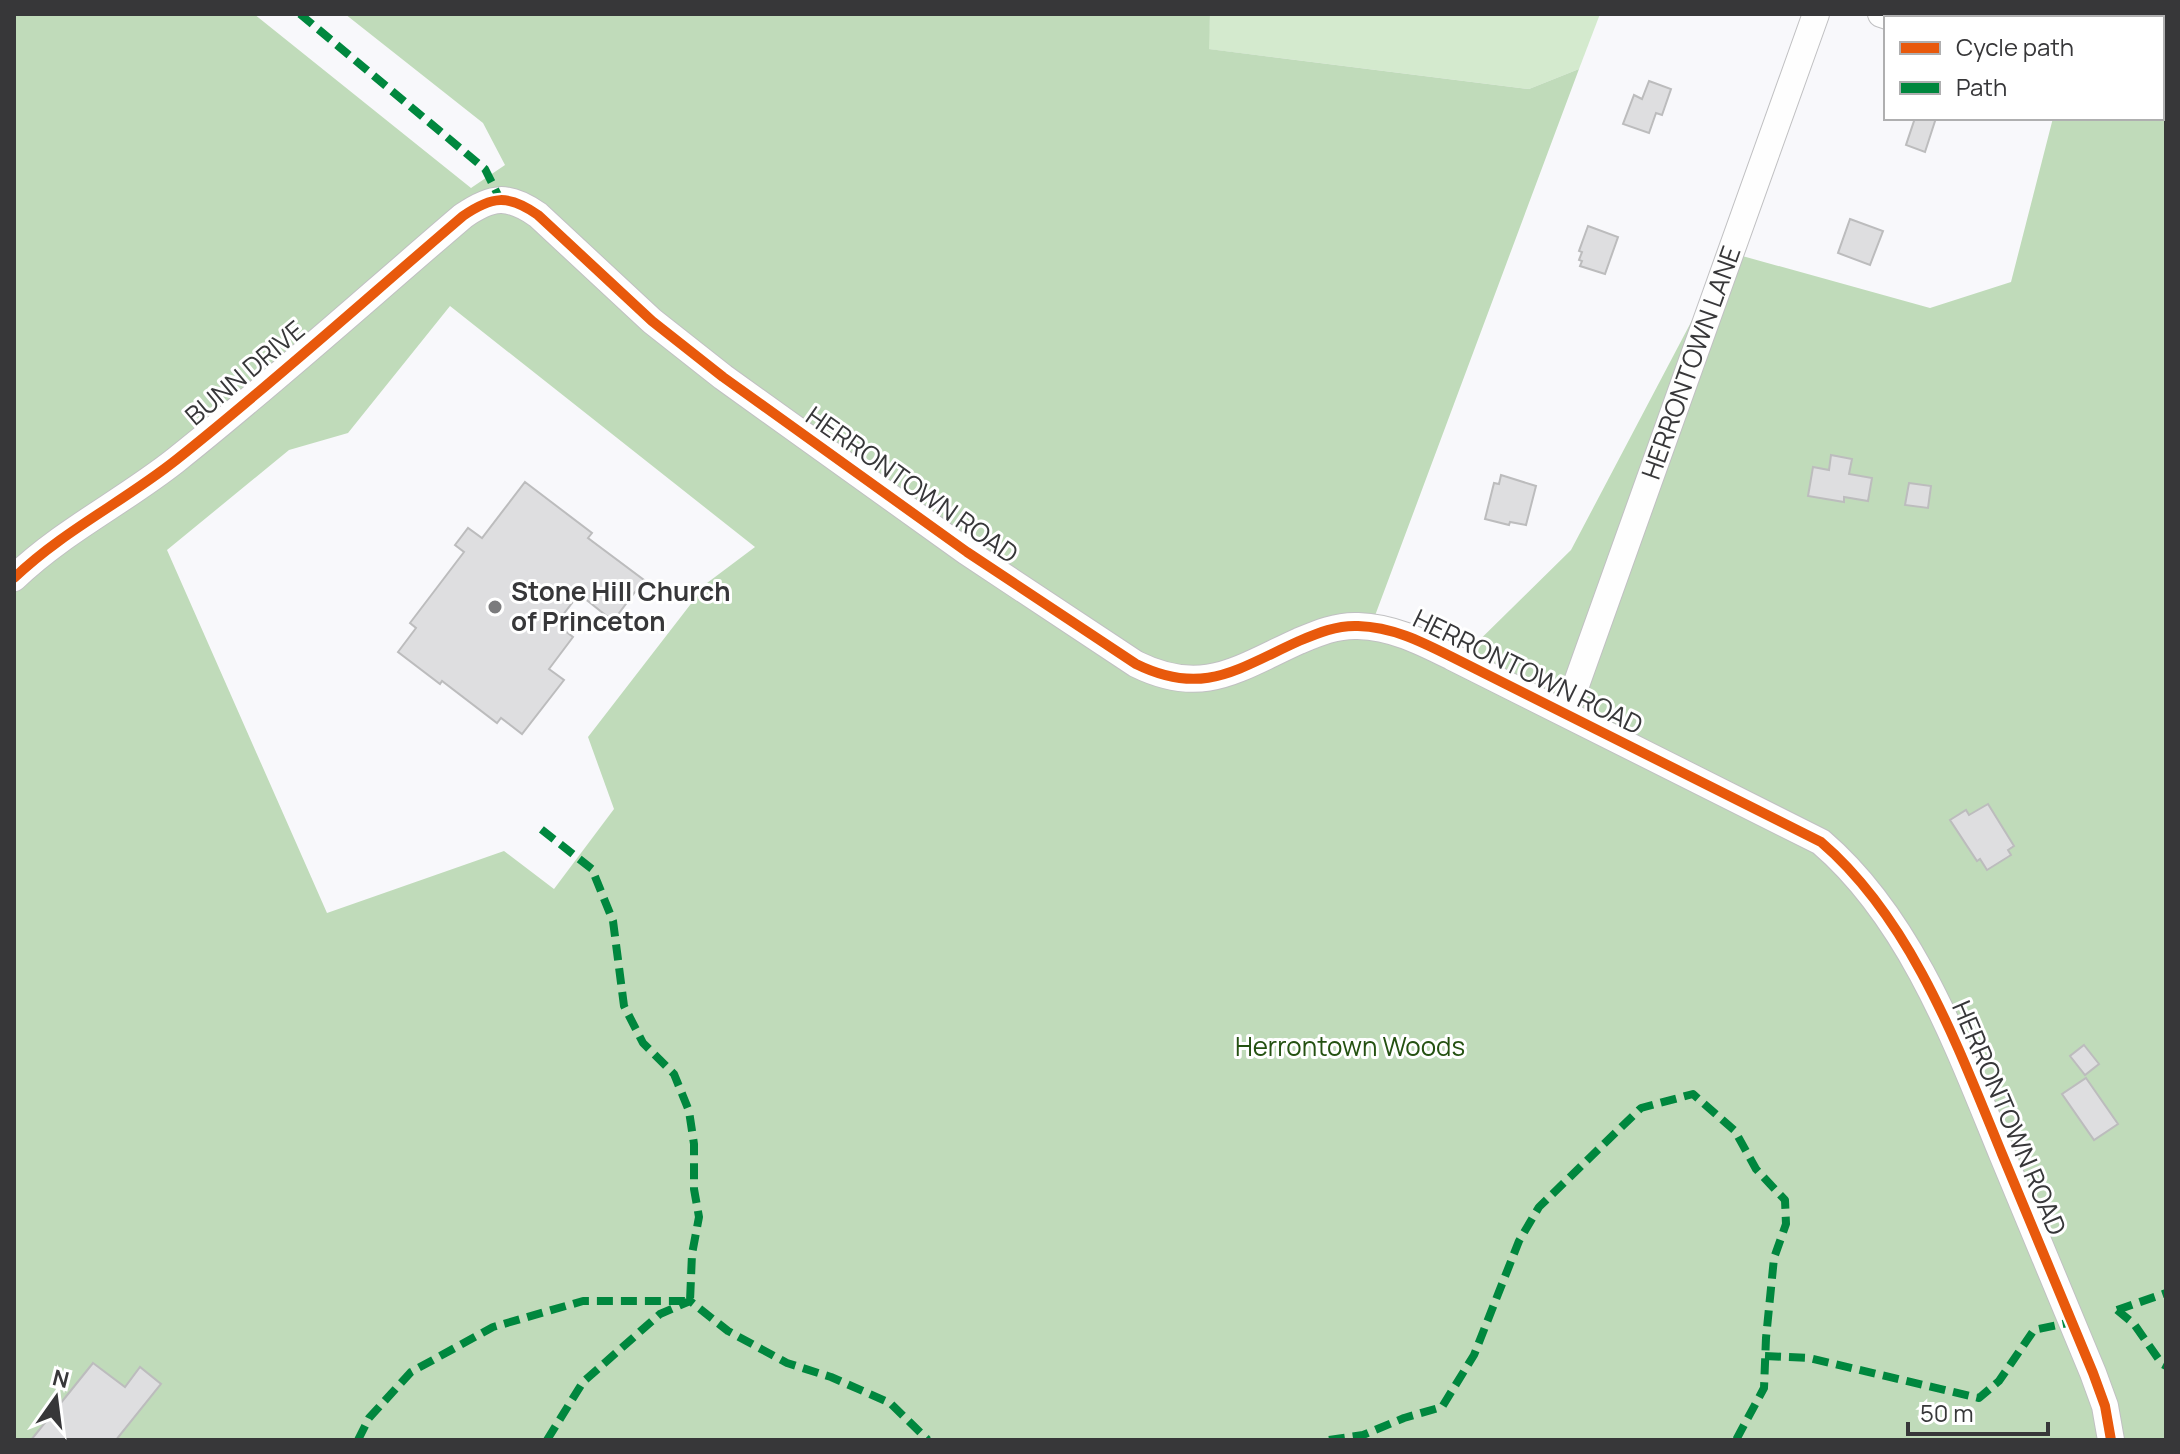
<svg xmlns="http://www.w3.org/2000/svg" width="2180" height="1454" font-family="Manrope,sans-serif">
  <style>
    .green { fill: #d4eace }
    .forest { fill: #c0dbba; fill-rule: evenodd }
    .building { fill: #dedee0; stroke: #bcbcbd; stroke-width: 2 }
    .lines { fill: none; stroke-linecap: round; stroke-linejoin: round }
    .minor-casing { stroke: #c0c0c2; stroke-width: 28 }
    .minor { stroke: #fefefe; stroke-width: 26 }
    .quiet { stroke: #00873e; stroke-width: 8; stroke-dasharray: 16 8; stroke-linecap: butt }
    .cycleway-casing { stroke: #fff; stroke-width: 15 }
    .cycleway { stroke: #e8590c; stroke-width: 10 }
    .poi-dot { fill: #7b7b7d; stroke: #fff; stroke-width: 3 }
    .labels { text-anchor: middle; stroke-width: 6; stroke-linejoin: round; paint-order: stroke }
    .street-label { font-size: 26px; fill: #373739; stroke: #fff }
    .poi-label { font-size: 26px; font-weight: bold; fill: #373739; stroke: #fff; text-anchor: start }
    .park-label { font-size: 26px; fill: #245111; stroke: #fff }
  </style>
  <rect width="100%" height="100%" fill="#f8f8fb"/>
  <polygon class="green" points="1210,14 1600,14 1579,69 1529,89 1208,49"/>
  <path class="forest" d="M14,14h240l217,174 34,-23 -22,-42 -138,-109h865l-1,35 320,40 50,-20 -209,560 81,39 120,-118 157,-298 202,56 81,-26 42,-164h109v-100h-89l4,-4h89v1426h-2152zM450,306l305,241 -48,36 -119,154 26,72 -60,80 -50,-38 -177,62 -160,-363 122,-100 59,-17z"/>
  <g class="building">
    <polygon points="1649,81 1671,89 1662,115 1656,113 1649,133 1623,124 1634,95 1642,99"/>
    <polygon points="1915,118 1936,118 1925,152 1906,145"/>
    <polygon points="1850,219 1883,231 1870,265 1838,253"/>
    <polygon points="1588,226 1618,237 1605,274 1580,266 1582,261 1579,260 1582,252 1579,251"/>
    <polygon points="1831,455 1852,459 1849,474 1872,478 1868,501 1844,497 1844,502 1808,496 1813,467 1829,470"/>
    <polygon points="1501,475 1536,486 1526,525 1510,522 1509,525 1485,519 1494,483 1499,484"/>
    <polygon points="525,482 592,533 588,538 644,580 613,621 579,594 556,624 573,637 549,669 564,680 522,734 501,718 497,723 442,681 440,684 398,652 416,628 410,623 464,552 455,545 468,528 482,538"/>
    <polygon points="1909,483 1931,486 1928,508 1905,505"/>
    <polygon points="1988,804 2014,846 2008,850 2011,855 1987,870 1980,859 1977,861 1950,820 1966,810 1969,815"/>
    <polygon points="2084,1045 2099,1064 2085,1075 2070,1056"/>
    <polygon points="2086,1078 2118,1124 2094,1140 2062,1094"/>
    <polygon points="93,1363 125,1387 140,1367 161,1384 116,1440 31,1440"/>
  </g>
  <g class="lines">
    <defs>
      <g id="minor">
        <polyline points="1881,14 1893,18"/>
        <polyline points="2080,18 2086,14"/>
        <path d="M14,578c49,-47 109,-76 162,-118 98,-78 191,-162 287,-244 29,-20 45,-22 75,-1l114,106 71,56 244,175 169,112c67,33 101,5 163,-23 19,-8 38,-16 59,-15 35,1 64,16 94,31l369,185c91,78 137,205 181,312 30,73 61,146 91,219l12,33 6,34"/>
        <path id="s1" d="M1566,713l250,-699"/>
      </g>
    </defs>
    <use href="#minor" class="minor-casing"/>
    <use href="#minor" class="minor"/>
    <g class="quiet">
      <polyline points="300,14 485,169 500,199"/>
      <polyline points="2117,1310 2134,1324 2162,1364 2166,1366"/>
      <polyline points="2117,1310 2166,1293"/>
      <polyline points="1765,1356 1809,1358 1979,1398 1999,1381 2034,1330 2072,1322"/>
      <polyline points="358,1440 369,1418 411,1372 493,1327 583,1301 690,1301 692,1254 699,1217 694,1189 694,1144 689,1111 674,1074 643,1043 624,1006 613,921 592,869 537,826"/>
      <polyline points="547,1440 583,1382 660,1314 690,1301 728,1331 787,1363 831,1377 890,1403 928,1440"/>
      <polyline points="1329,1440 1363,1435 1404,1418 1442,1407 1474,1355 1519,1241 1539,1207 1641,1108 1693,1094 1735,1131 1756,1169 1785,1200 1786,1224 1774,1258 1766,1338 1764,1388 1736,1440"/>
    </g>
    <defs>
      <path id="cycleway" d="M14,578c49,-47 109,-76 162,-118 98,-78 191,-162 287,-244 29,-20 45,-22 75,-1l114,106 71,56 244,175 169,112c67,33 101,5 163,-23 19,-8 38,-16 59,-15 35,1 64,16 94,31l369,185c91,78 137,205 181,312 30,73 61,146 91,219l12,33 6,34"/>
    </defs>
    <use href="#cycleway" class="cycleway-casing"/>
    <use href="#cycleway" class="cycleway"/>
  </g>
  <circle class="poi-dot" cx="495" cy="607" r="8"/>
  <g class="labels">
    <g class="street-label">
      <text dy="9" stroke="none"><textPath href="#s1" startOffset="372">HERRONTOWN LANE</textPath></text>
      <text transform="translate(245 373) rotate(-40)" y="9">BUNN DRIVE</text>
      <text transform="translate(912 485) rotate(35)" y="9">HERRONTOWN ROAD</text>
      <text transform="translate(1528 672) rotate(26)" y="9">HERRONTOWN ROAD</text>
      <text transform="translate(2009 1118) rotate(67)" y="9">HERRONTOWN ROAD</text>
    </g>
    <g class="poi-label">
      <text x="511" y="601">Stone Hill Church<tspan x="511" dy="30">of Princeton</tspan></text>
    </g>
    <g class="park-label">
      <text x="1350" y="1056">Herrontown Woods</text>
    </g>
  </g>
  <rect width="2180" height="1454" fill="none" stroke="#373739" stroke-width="32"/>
  <rect x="1884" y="16" width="280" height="104" fill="#ffffff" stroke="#afafb0" stroke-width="2"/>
  <rect x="1900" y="42" width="40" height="12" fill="#e8590c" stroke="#afafb0" stroke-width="2"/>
  <text x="1956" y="56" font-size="24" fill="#373739">Cycle path</text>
  <rect x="1900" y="82" width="40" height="12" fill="#00873e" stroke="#afafb0" stroke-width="2"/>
  <text x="1956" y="96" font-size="24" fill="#373739">Path</text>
  <g transform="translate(56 1398) rotate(14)" stroke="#ffffff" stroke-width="6" paint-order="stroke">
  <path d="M0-6L14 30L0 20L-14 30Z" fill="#373739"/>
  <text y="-12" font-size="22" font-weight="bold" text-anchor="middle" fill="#373739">N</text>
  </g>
  <path d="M1908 1422v12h140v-12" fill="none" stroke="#373739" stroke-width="4"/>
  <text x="1920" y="1422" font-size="24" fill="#373739" stroke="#ffffff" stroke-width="6" paint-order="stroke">50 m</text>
</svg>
